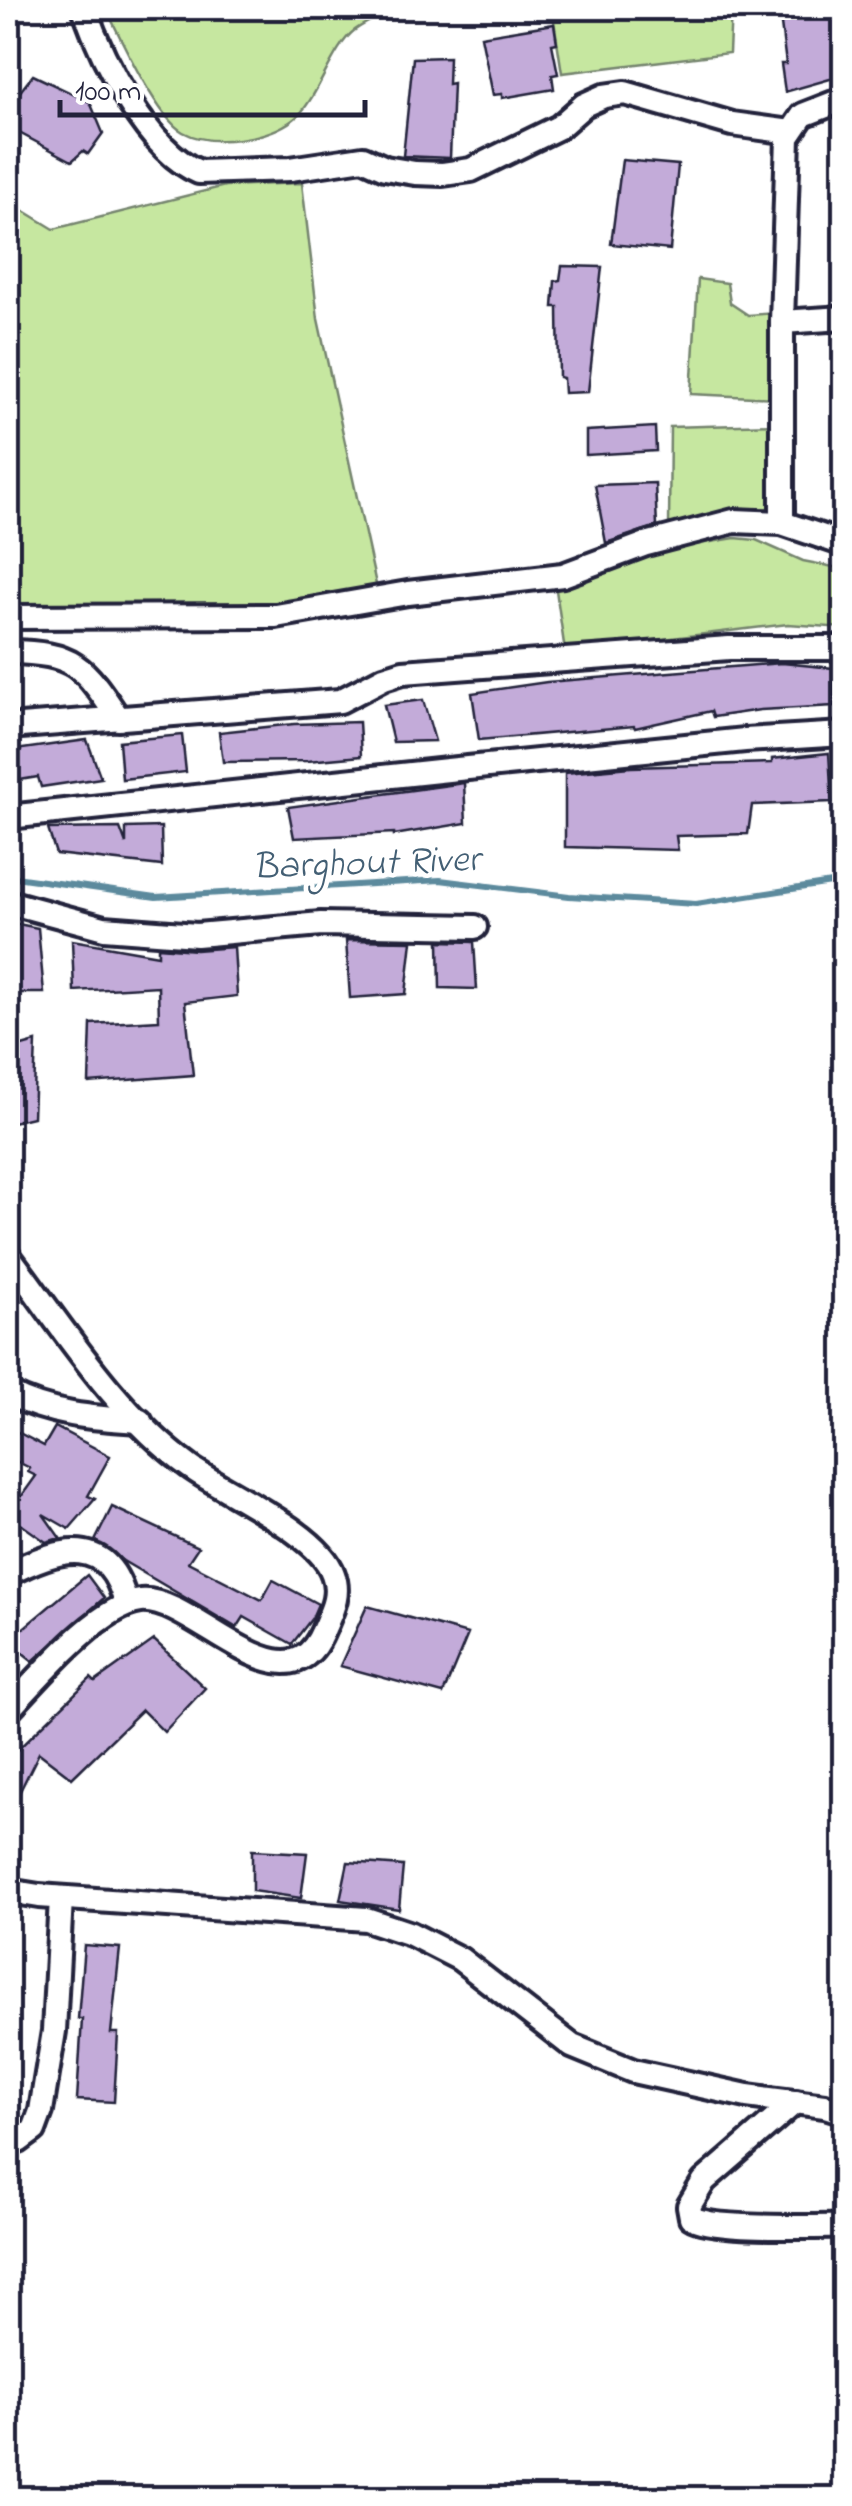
<svg xmlns="http://www.w3.org/2000/svg" width="852" height="2506" font-family="'Indie Flower',sans-serif">
  <style>
    .green { fill: #c6e7a0; stroke: #74846e; stroke-width: 2.5 }
    .lines { fill: none; stroke-linecap: round; stroke-linejoin: round }
    .stream { stroke: #5b8a9d; stroke-width: 6 }
    .building { fill: #c3abd9; stroke: #22223b; stroke-width: 2.5 }
    .minor-casing { stroke: #22223b; stroke-width: 30 }
    .minor { stroke: #fff; stroke-width: 22 }
    .labels { text-anchor: middle; stroke-width: 9; stroke-linejoin: round; paint-order: stroke }
    .water-label { font-size: 38px; font-style: italic; fill: #435f74; stroke: #fff }
  </style>
  <rect width="100%" height="100%" fill="#fff"/>
  <filter id="ink" filterUnits="userSpaceOnUse"><feTurbulence type="fractalNoise" baseFrequency=".01" numOctaves="2"/><feDisplacementMap in="SourceGraphic" scale="20" xChannelSelector="R" yChannelSelector="G"/><feConvolveMatrix kernelMatrix="1 2 1 2 8 2 1 2 1" color-interpolation-filters="sRGB"/></filter>
  <g filter="url(#ink)">
    <g class="green">
      <path d="M106,8h290c-13,7 -29,13 -41,22 -24,18 -38,72 -61,89 -26,20 -82,29 -111,13 -26,-14 -64,-97 -77,-124z"/>
      <polygon points="552,8 731,8 729,53 562,73"/>
      <polygon points="302,183 318,319 377,589 238,608 8,607 8,201 54,229 225,186"/>
      <polygon points="698,279 727,283 730,303 748,315 777,313 777,398 691,394"/>
      <polygon points="776,424 773,508 744,509 733,517 669,528 670,427"/>
      <polygon points="735,538 756,540 803,561 844,569 844,628 788,624 565,651 556,590 663,550"/>
    </g>
    <g class="lines">
      <polyline class="stream" points="8,876 156,897 440,880 569,896 696,904 844,881"/>
    </g>
    <g class="building">
      <polygon points="779,8 836,8 844,75 785,92 781,64 786,64"/>
      <polygon points="554,24 557,43 552,44 558,74 552,75 554,89 502,98 502,94 493,95 481,36"/>
      <polygon points="449,57 448,84 453,83 450,158 403,156 413,58"/>
      <polygon points="33,75 90,102 103,133 88,154 83,151 72,161 8,127 8,107"/>
      <polygon points="622,160 678,165 670,250 611,244"/>
      <polygon points="562,266 602,267 588,392 564,393 563,378 559,377 558,307 553,307 555,281 560,280"/>
      <polygon points="655,427 656,451 586,455 586,431"/>
      <polygon points="655,483 657,526 606,543 595,485"/>
      <polygon points="782,663 833,668 834,706 760,710 713,717 711,711 635,728 634,726 479,740 472,693 547,682"/>
      <polygon points="423,700 435,741 393,742 384,705"/>
      <polygon points="359,722 361,756 307,761 223,762 219,732 294,724"/>
      <polygon points="182,735 186,772 122,779 119,741"/>
      <polygon points="87,740 101,778 41,787 38,777 8,782 8,751"/>
      <polygon points="829,753 832,802 752,805 748,834 676,836 678,850 565,847 565,773 631,767 772,763 772,759"/>
      <polygon points="464,783 466,823 394,835 394,833 294,838 288,807"/>
      <polygon points="161,827 162,866 56,854 48,829 120,828 126,844 126,828"/>
      <polygon points="8,922 38,928 44,993 8,993"/>
      <polygon points="72,940 158,955 158,947 196,950 234,947 237,996 185,1002 193,1075 89,1083 91,1024 159,1020 158,986 74,991"/>
      <polygon points="346,940 412,941 406,994 350,998"/>
      <polygon points="439,941 474,942 477,989 440,988"/>
      <polygon points="36,1042 33,1117 8,1123 8,1050"/>
      <polygon points="8,1427 44,1446 55,1427 110,1456 88,1496 95,1499 69,1529 43,1514 60,1538 46,1542 8,1515 36,1476 28,1472 30,1468 8,1457"/>
      <polygon points="112,1507 198,1547 188,1562 262,1600 273,1580 318,1604 312,1618 292,1644 244,1617 237,1628 123,1561 95,1541"/>
      <polygon points="87,1575 104,1598 33,1661 8,1641"/>
      <polygon points="367,1606 468,1634 443,1694 340,1666"/>
      <polygon points="154,1640 205,1688 164,1732 142,1710 72,1778 39,1753 8,1815 8,1759 91,1678 95,1682"/>
      <polygon points="252,1850 307,1853 301,1898 252,1891"/>
      <polygon points="348,1862 403,1866 399,1909 340,1900"/>
      <polygon points="84,1945 120,1948 111,2033 118,2033 114,2102 77,2100 82,2019 78,2019"/>
    </g>
    <g class="lines">
      <defs>
        <g id="minor">
          <path d="M84,8c18,51 63,143 115,164l91,-3 73,-11 22,10 30,5 28,1 28,-4 88,-43 25,-22 20,-9 21,-3 107,31 59,8"/>
          <polyline points="782,322 844,318"/>
          <polyline points="782,523 782,322 788,137 803,115 844,99"/>
          <polyline points="8,617 276,616 408,593 563,575 646,544 734,521 782,523 844,544"/>
          <path d="M8,652c67,1 75,13 111,67"/>
          <polyline points="8,727 340,701 384,678 403,672 729,648 844,648"/>
          <polyline points="8,817 448,770 745,740 844,734"/>
          <polyline points="8,902 104,928 197,935 321,924 475,927"/>
          <path d="M8,1255c55,73 107,157 182,212 36,26 130,67 143,107 8,21 -2,38 -10,57 -36,86 -130,-35 -182,-30 -43,5 -103,78 -133,109"/>
          <path d="M8,1393c42,22 85,25 132,28"/>
          <path d="M8,1574c51,-27 101,-41 118,30"/>
          <polyline points="8,1891 39,1896 366,1919 411,1934 460,1959 572,2046 633,2071 747,2096 825,2106 844,2112"/>
          <path d="M795,2102l-91,79 -15,25 2,11c20,14 124,9 153,10"/>
          <polyline points="8,2145 19,2141 34,2130 41,2111 54,2031 61,1898"/>
        </g>
      </defs>
      <use href="#minor" class="minor-casing"/>
      <use href="#minor" class="minor"/>
    </g>
  </g>
  <g class="labels">
    <g class="water-label">
      <text transform="translate(366 861) rotate(-2)" y="13">Barghout River</text>
    </g>
  </g>
  <rect width="852" height="2506" fill="none" stroke="#fff" stroke-width="40"/>
  <rect x="20" y="20" width="812" height="2466" fill="none" stroke="#22223b" stroke-width="4" filter="url(#ink)"/>
  <path d="M60 100v15h305v-15" fill="none" stroke="#22223b" stroke-width="5"/>
  <text x="75" y="100" font-size="30" fill="#22223b" stroke="#ffffff" stroke-width="8" paint-order="stroke">100 m</text>
</svg>
